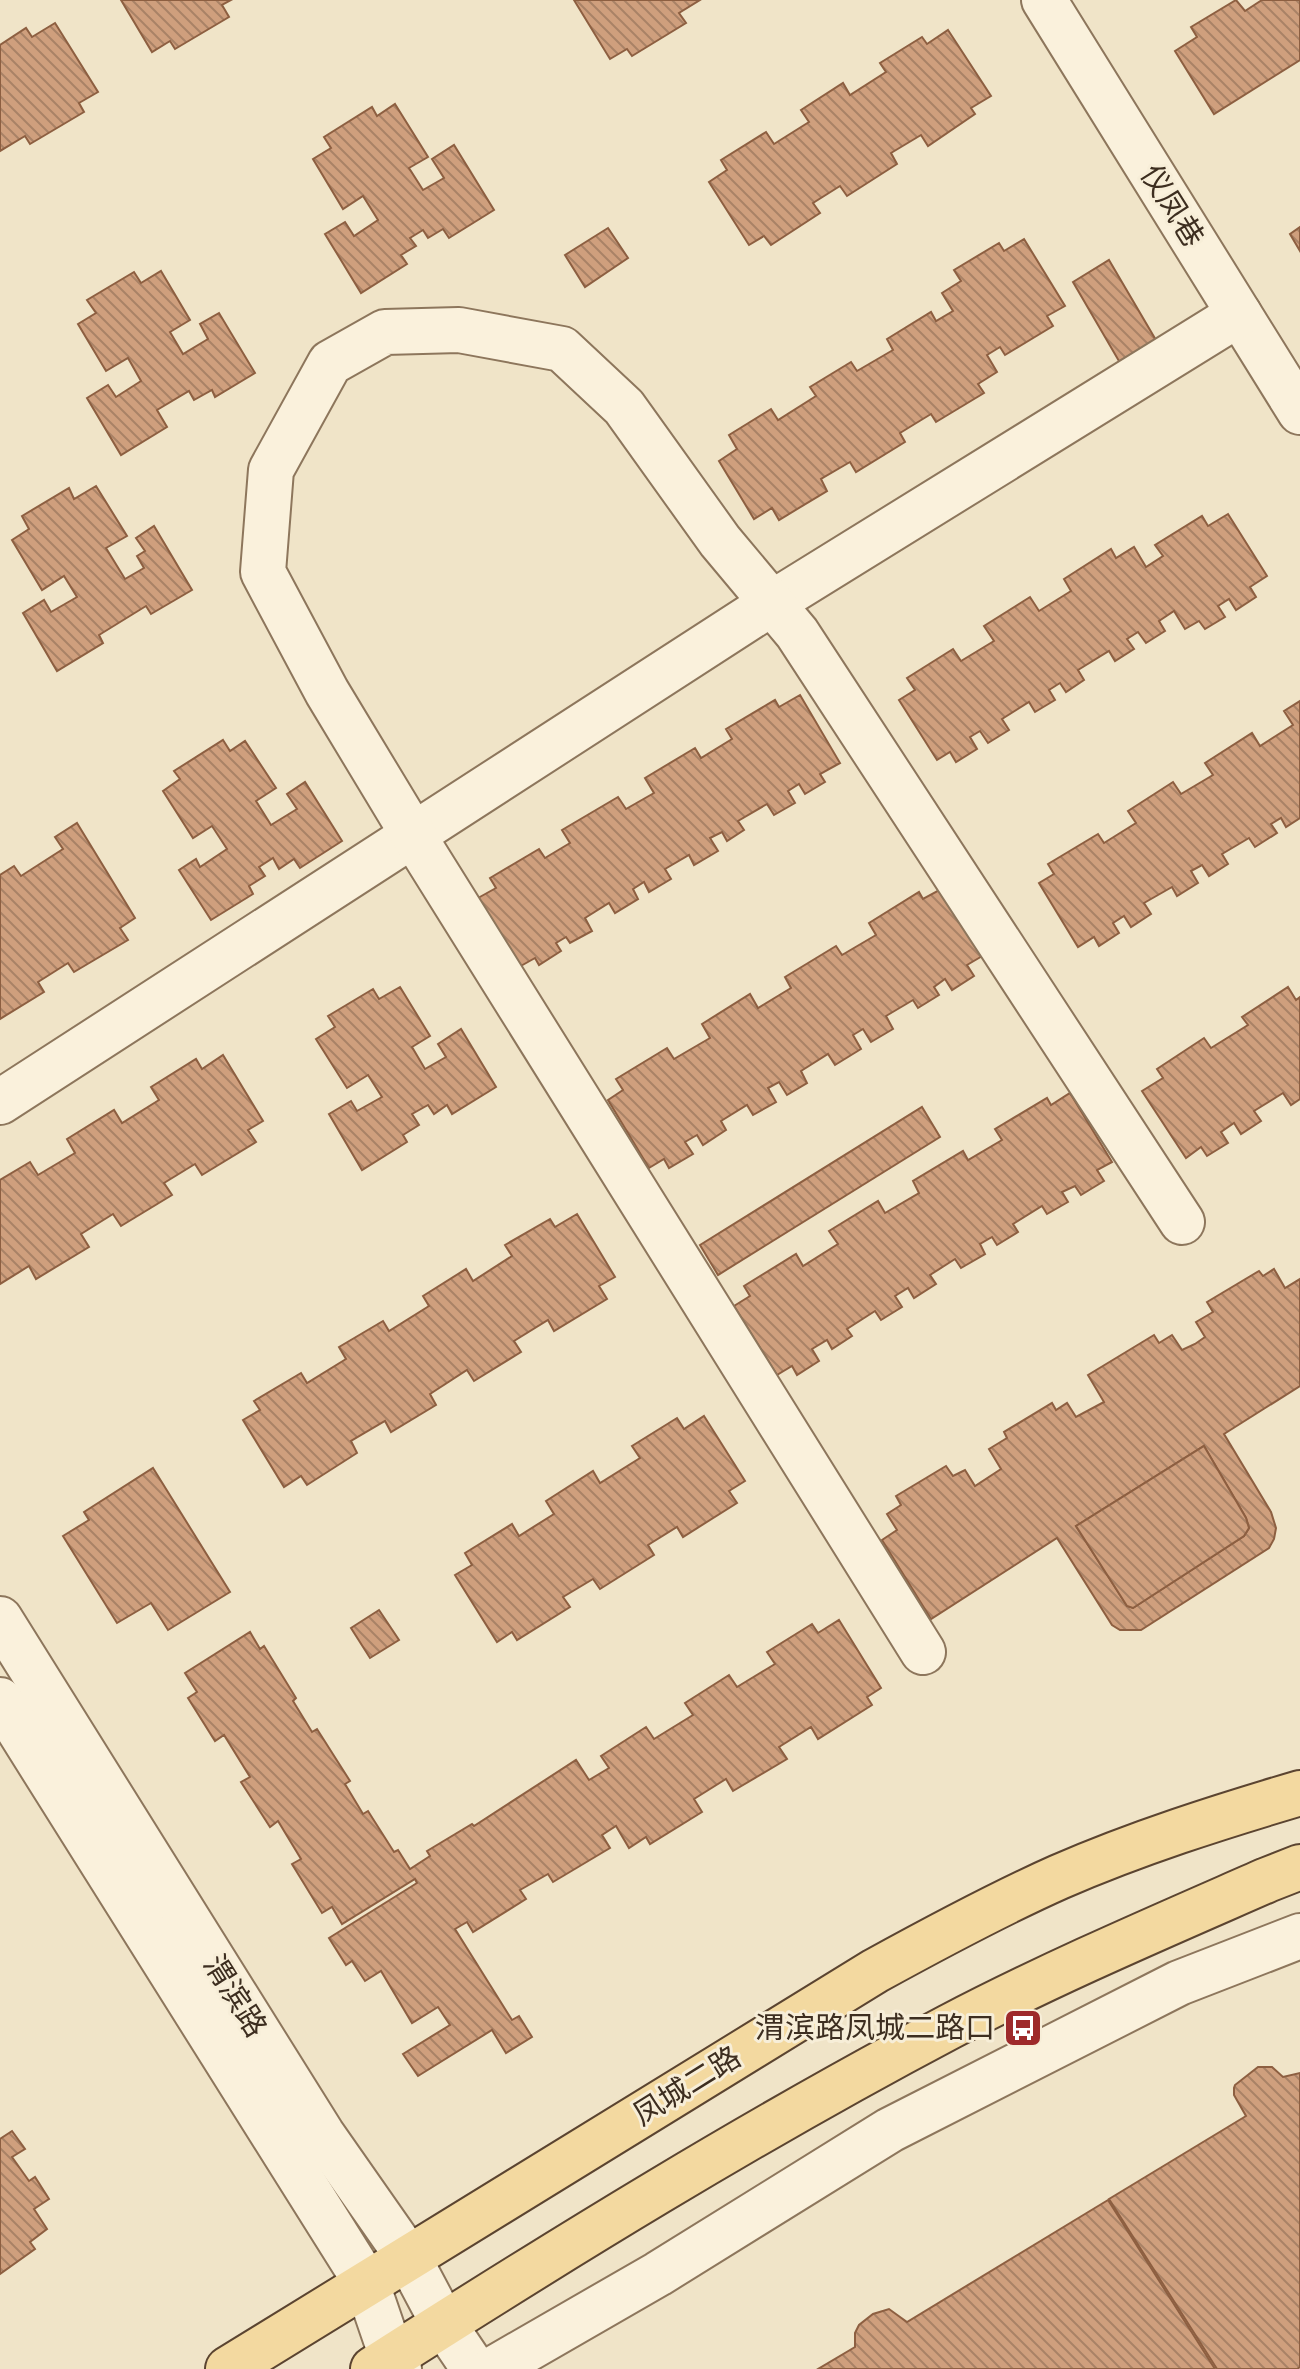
<svg xmlns="http://www.w3.org/2000/svg" width="1300" height="2369" font-family="Spectral,'Noto Sans SC',serif">
  <style>
    .building { fill: url(#building-back-hatch); stroke: #8d5f41; stroke-width: 2; fill-rule: evenodd }
    .lines { fill: none; stroke-linecap: round; stroke-linejoin: round }
    .minor-casing { stroke: #8d765c; stroke-width: 48 }
    .major-casing { stroke: #5b4430; stroke-width: 48 }
    .minor { stroke: #faf1dc; stroke-width: 44 }
    .major { stroke: #f3d9a0; stroke-width: 44 }
    .labels { text-anchor: middle; stroke-width: 6; stroke-linejoin: round; paint-order: stroke }
    .street-label { font-size: 30px; fill: #3d2e20; stroke: #f7eed8 }
    .poi-label { font-size: 30px; fill: #3d2e20; stroke: #f7eed8; text-anchor: end }
  </style>
  <defs>
    <pattern id="building-back-hatch" width="6" height="6" patternUnits="userSpaceOnUse" patternTransform="scale(2)"><rect width="6" height="6" fill="#cf9f7d"/><path d="M-1 5l2 2M0 0l6 6M5-1l2 2" fill="none" stroke="#a98266"/></pattern>
  </defs>
  <rect width="100%" height="100%" fill="#f0e4c8"/>
  <g class="building">
    <polygon points="121,0 231,0 222,5 229,17 175,49 170,41 152,52"/>
    <polygon points="574,0 700,0 679,13 686,23 632,56 627,49 610,59"/>
    <polygon points="1236,0 1245,11 1262,0 1300,0 1300,60 1214,114 1175,51 1197,37 1191,27"/>
    <polygon points="55,23 98,92 79,103 84,112 30,144 25,136 0,151 0,45 26,28 32,37"/>
    <polygon points="948,30 991,96 971,108 975,114 928,146 921,135 891,153 897,164 847,196 840,186 813,203 820,213 771,245 764,236 749,245 709,182 727,170 721,160 766,132 774,144 809,122 801,110 843,83 850,95 886,72 880,63 922,37 927,44"/>
    <polygon points="395,104 428,157 409,168 423,190 444,178 432,159 454,145 494,210 449,238 443,229 428,238 423,230 410,238 416,246 401,255 407,264 361,293 325,234 345,222 354,236 378,220 363,196 343,209 313,159 331,148 324,137 372,107 377,116"/>
    <polygon points="1300,227 1300,251 1290,234"/>
    <polygon points="608,228 628,258 585,287 565,255"/>
    <polygon points="1024,239 1065,306 1047,316 1053,326 1005,355 1000,347 987,355 997,372 978,384 984,393 936,422 931,414 900,433 905,442 856,472 850,462 821,479 827,491 779,520 772,508 754,519 719,461 737,449 729,435 771,409 778,420 816,396 810,387 851,362 857,371 893,350 887,339 931,312 936,321 953,311 942,293 961,281 954,270 999,243 1004,251"/>
    <polygon points="1109,260 1167,359 1130,380 1073,282"/>
    <polygon points="161,271 190,320 170,332 183,354 208,339 200,324 219,313 255,373 215,397 212,390 194,400 189,391 157,410 167,427 121,455 87,398 108,385 116,397 141,381 128,358 106,371 78,324 96,313 87,300 134,272 141,283"/>
    <polygon points="96,486 127,536 106,548 125,579 144,568 137,556 145,551 136,538 154,526 192,590 151,614 146,606 99,635 103,643 57,671 23,613 44,600 51,612 77,597 64,576 42,590 12,540 29,529 22,516 69,488 74,499"/>
    <polygon points="1228,514 1267,576 1250,587 1256,597 1236,610 1229,599 1218,606 1225,617 1205,629 1199,621 1185,629 1174,611 1159,621 1165,631 1146,643 1138,632 1127,639 1134,649 1115,661 1109,651 1078,670 1084,680 1066,692 1060,683 1049,690 1055,700 1035,712 1029,702 1002,719 1009,730 988,743 980,731 970,737 977,749 956,762 950,752 937,760 899,700 915,690 907,678 953,649 961,661 994,641 984,626 1030,597 1039,611 1071,591 1064,579 1111,549 1116,558 1134,547 1146,567 1163,556 1155,545 1202,516 1208,526"/>
    <polygon points="800,695 840,763 820,774 825,782 805,794 799,784 788,791 795,803 774,815 767,804 738,821 744,830 727,841 722,832 710,838 718,851 694,865 689,855 665,869 671,879 649,892 644,882 633,889 638,899 615,913 609,903 585,918 592,931 570,943 566,937 556,943 561,951 539,965 535,958 519,967 478,898 496,888 490,878 539,849 545,858 570,843 562,830 618,797 626,809 654,793 645,778 695,748 701,758 732,739 726,729 775,700 779,707"/>
    <polygon points="1300,701 1300,818 1286,827 1281,818 1271,824 1277,833 1255,847 1249,838 1222,854 1228,864 1209,876 1202,865 1191,871 1198,883 1177,896 1172,887 1144,903 1151,914 1131,927 1124,916 1113,923 1119,933 1099,946 1094,937 1078,947 1039,883 1054,874 1048,864 1098,834 1104,843 1136,823 1128,811 1173,782 1181,794 1213,775 1205,763 1252,733 1260,746 1293,725 1284,711"/>
    <polygon points="223,740 230,751 245,741 276,788 256,801 271,825 297,809 287,794 305,782 342,841 300,868 294,859 279,869 273,858 259,867 265,876 249,886 253,894 211,920 179,870 196,859 200,867 227,849 212,826 193,838 163,791 180,779 174,771"/>
    <polygon points="77,823 135,918 120,928 128,940 74,972 68,963 38,982 44,992 0,1019 0,875 14,866 21,876 63,849 55,837"/>
    <polygon points="943,888 984,955 967,965 974,976 952,990 945,979 934,987 939,995 918,1008 913,1000 886,1016 893,1029 871,1042 863,1029 853,1035 861,1049 835,1065 828,1054 801,1071 807,1083 787,1095 779,1082 768,1088 776,1102 753,1115 747,1105 721,1121 726,1130 703,1145 697,1135 685,1142 693,1154 669,1168 664,1159 649,1168 608,1100 623,1090 616,1079 667,1048 674,1059 710,1038 702,1024 750,994 758,1008 791,988 785,977 836,946 842,955 876,935 869,923 919,892 923,899"/>
    <polygon points="400,987 430,1036 412,1047 425,1069 446,1057 438,1044 461,1029 496,1087 452,1114 447,1105 434,1114 428,1105 412,1114 419,1125 403,1135 407,1142 362,1170 329,1114 351,1101 357,1111 382,1097 368,1075 347,1088 316,1039 335,1027 328,1016 373,989 379,999"/>
    <polygon points="1288,987 1296,1000 1300,997 1300,1099 1291,1105 1283,1093 1254,1111 1261,1121 1241,1134 1234,1123 1221,1132 1228,1143 1207,1156 1201,1147 1186,1158 1142,1091 1163,1078 1157,1069 1204,1038 1211,1048 1248,1025 1242,1017"/>
    <polygon points="223,1055 263,1121 248,1130 256,1142 202,1175 195,1164 164,1183 172,1195 121,1226 113,1214 81,1234 89,1247 36,1279 29,1266 0,1284 0,1180 30,1162 38,1175 75,1153 67,1139 114,1110 122,1123 159,1100 151,1087 196,1059 202,1069"/>
    <polygon points="1070,1093 1112,1162 1097,1170 1104,1181 1081,1195 1075,1186 1062,1192 1068,1202 1047,1214 1042,1206 1013,1224 1018,1232 997,1245 992,1237 980,1244 985,1254 961,1268 955,1259 930,1275 936,1284 914,1298 908,1288 895,1296 902,1307 881,1320 875,1311 847,1329 852,1336 832,1349 827,1340 812,1349 819,1361 797,1375 792,1366 777,1375 734,1306 750,1296 744,1286 796,1254 803,1266 838,1244 829,1231 878,1201 885,1213 919,1193 913,1181 963,1151 968,1160 1002,1140 995,1129 1047,1098 1051,1105"/>
    <polygon points="922,1107 940,1137 718,1275 700,1245"/>
    <polygon points="577,1214 615,1277 599,1286 607,1299 554,1331 548,1320 514,1341 521,1352 474,1381 467,1370 430,1394 436,1405 391,1432 385,1421 351,1441 357,1453 307,1485 301,1476 284,1487 243,1420 260,1410 254,1401 301,1373 307,1383 346,1359 339,1347 383,1321 389,1331 429,1306 423,1296 466,1269 473,1281 512,1256 505,1245 550,1219 555,1227"/>
    <path d="M1274,1269l11,19 15,-9v107l-76,48 47,78 5,16 -2,11 -5,9 -128,82h-21l-8,-5 -55,-87 -126,81 -49,-79 15,-10 -10,-16 14,-9 -5,-9 50,-30 7,10 12,-6 10,16 26,-17 -12,-20 18,-11 -3,-6 48,-29 4,7 11,-7 9,14 28,-15 -16,-27 66,-40 5,8 13,-8 10,15 13,-6 10,-7 -9,-15 17,-10 -6,-10 52,-31 4,5zM1204,1446l42,72 3,10 -5,8 -111,72 -6,-2 -51,-80z"/>
    <polygon points="704,1416 745,1481 729,1491 737,1503 683,1537 677,1527 648,1545 654,1555 600,1589 593,1579 563,1597 570,1607 517,1640 512,1632 497,1642 455,1575 472,1565 465,1553 512,1524 519,1536 554,1514 546,1501 593,1471 600,1483 640,1458 632,1446 677,1418 684,1429"/>
    <polygon points="1204,1446 1246,1518 1249,1528 1244,1536 1133,1608 1127,1606 1076,1526"/>
    <polygon points="153,1468 230,1592 168,1630 151,1603 117,1623 63,1536 89,1520 84,1512"/>
    <polygon points="379,1610 399,1640 370,1658 351,1628"/>
    <polygon points="839,1620 881,1688 867,1697 872,1705 818,1739 811,1727 779,1747 787,1759 733,1791 726,1779 694,1799 702,1812 650,1844 646,1837 629,1848 616,1826 602,1835 610,1848 553,1882 548,1874 520,1890 526,1899 473,1932 467,1922 455,1929 512,2020 519,2016 532,2037 506,2053 492,2030 418,2076 403,2054 450,2025 438,2007 412,2023 381,1971 365,1981 352,1961 346,1965 329,1938 417,1883 415,1879 342,1924 332,1907 322,1913 292,1864 301,1859 278,1821 270,1827 241,1782 250,1777 224,1735 215,1741 188,1698 197,1692 185,1673 250,1632 260,1649 264,1646 296,1698 293,1701 312,1732 317,1729 350,1781 345,1784 363,1814 368,1811 394,1852 398,1850 410,1869 430,1856 427,1851 472,1824 474,1826 576,1760 589,1780 609,1768 601,1756 646,1727 654,1739 693,1715 685,1703 729,1675 737,1687 775,1664 767,1652 812,1624 818,1633"/>
    <polygon points="1258,2067 1272,2067 1283,2077 1300,2073 1300,2367 1297,2369 1217,2369 1109,2199 1246,2116 1234,2095 1234,2088 1235,2085"/>
    <polygon points="12,2131 25,2149 12,2157 29,2181 35,2177 49,2199 34,2209 47,2229 30,2242 35,2249 0,2274 0,2139"/>
    <polygon points="1108,2200 1215,2369 818,2369 855,2347 855,2333 859,2325 873,2314 889,2309 907,2322"/>
  </g>
  <g class="lines">
    <defs>
      <g id="minor">
        <polyline points="1044,0 1300,412"/>
        <polyline points="0,1102 772,603 1239,314"/>
        <polyline points="0,1619 322,2134 408,2257 443,2323 474,2369"/>
        <polyline points="923,1652 426,856 327,692 263,572 271,470 330,363 385,332 459,330 562,349 624,407 720,541 797,633 1182,1222"/>
        <polyline points="0,1700 367,2284 392,2357 399,2369"/>
        <polyline points="493,2369 658,2274 890,2130 1179,1983 1300,1936"/>
      </g>
      <g id="major">
        <path d="M228,2369l647,-398c60,-33 121,-66 184,-94 78,-34 160,-60 241,-84"/>
        <path d="M373,2369c188,-120 379,-238 576,-342 103,-54 211,-100 318,-147l33,-13"/>
      </g>
    </defs>
    <use href="#minor" class="minor-casing"/>
    <use href="#major" class="major-casing"/>
    <use href="#minor" class="minor"/>
    <use href="#major" class="major"/>
  </g>
  <defs>
    <symbol id="bus-square" viewBox="-11 -11 22 22"><rect x="-9" y="-9" width="18" height="18" rx="4" fill="#9e2a2b" stroke="#f7eed8"/><path d="M-5-6H5V4H4V6H2V4H-2V6H-4V4H-5ZM-3.5-4V0h7V-4ZM-3.5 1.2v1.5H-2V1.2ZM2 1.2v1.5H3.5V1.2Z" fill="#fff"/></symbol>
  </defs>
  <g fill-rule="evenodd">
    <use href="#bus-square" x="1001" y="2006" width="44" height="44"/>
  </g>
  <g class="labels">
    <g class="street-label">
      <text transform="translate(1172 206) rotate(58)" y="10">仪凤巷</text>
      <text transform="translate(235 1996) rotate(58)" y="10">渭滨路</text>
      <text transform="translate(687 2086) rotate(-32)" y="10">凤城二路</text>
    </g>
    <g class="poi-label">
      <text x="995" y="2038">渭滨路凤城二路口</text>
    </g>
  </g>
</svg>
